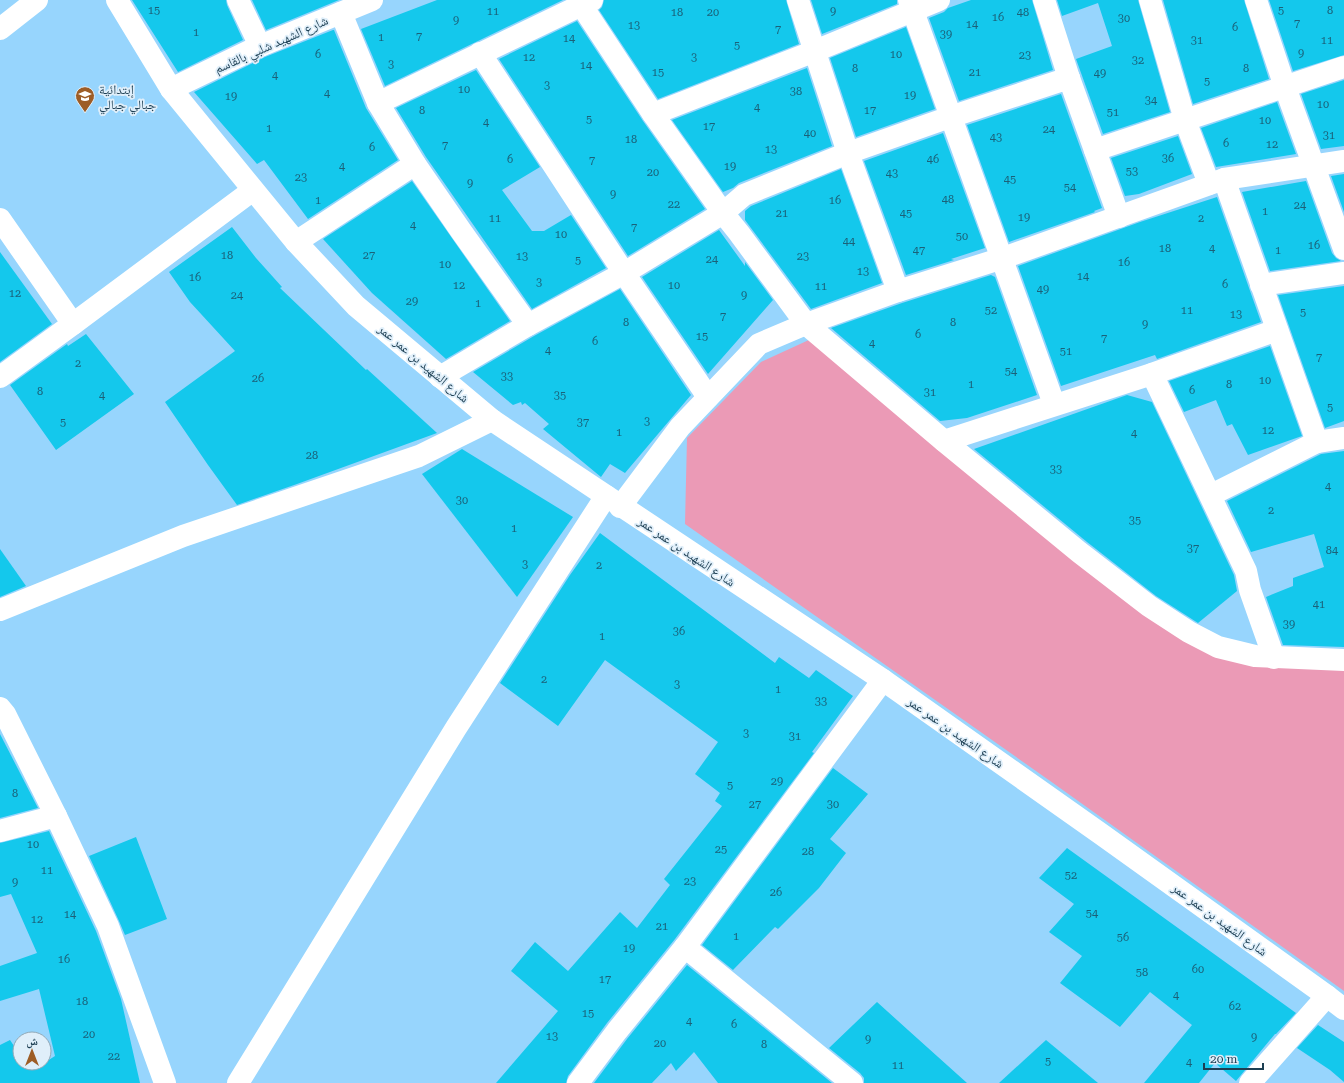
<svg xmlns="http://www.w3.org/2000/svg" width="1344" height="1083" font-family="'Roboto Serif','Noto Naskh Arabic',serif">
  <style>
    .green { fill: #eb9ab6 }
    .building { fill: #14c8ec }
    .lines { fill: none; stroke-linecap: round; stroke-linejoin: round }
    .minor { stroke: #fff; stroke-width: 22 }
    .labels { text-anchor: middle; stroke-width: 3.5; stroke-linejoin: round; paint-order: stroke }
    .number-label { font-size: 11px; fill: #1b6179 }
    .street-label { font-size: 13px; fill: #1d3f53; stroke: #e0effa }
    .poi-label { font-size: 13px; fill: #1d3f53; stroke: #e0effa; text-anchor: start }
  </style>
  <rect width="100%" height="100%" fill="#97d5fd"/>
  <polygon class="green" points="811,339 1167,625 1344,669 1344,991 1053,783 685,524 687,438 761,362"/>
  <g class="building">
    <polygon points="132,0 226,0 227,5 243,40 178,72"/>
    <polygon points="252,0 339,0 266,30"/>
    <polygon points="437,0 563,0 385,86 361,29"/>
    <polygon points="604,0 786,0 799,44 658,99 599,10 602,7"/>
    <polygon points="811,0 897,0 897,4 822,34"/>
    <polygon points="971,0 1032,0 1053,70 959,101 929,18 944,12 948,8"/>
    <polygon points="1057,0 1138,0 1170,112 1103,134 1076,59 1112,46 1098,3 1062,16"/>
    <polygon points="1163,0 1244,0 1269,79 1193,104"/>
    <polygon points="1269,0 1344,0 1344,55 1293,71"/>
    <polygon points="577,21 643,121 705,209 628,256 499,59"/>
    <polygon points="906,27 935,109 856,137 830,58"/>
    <polygon points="333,30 334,30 366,108 398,160 308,219 264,160 257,164 194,92 265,57"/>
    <polygon points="807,68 832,146 739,183 733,188 723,192 672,120"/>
    <polygon points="476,70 540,167 502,190 532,231 544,231 571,215 606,268 532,309 426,157 396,108"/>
    <polygon points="1344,80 1344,146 1321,149 1301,94"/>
    <polygon points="1061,94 1102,208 1094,211 1095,212 1009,242 967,125"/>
    <polygon points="1277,102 1296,154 1216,167 1201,128"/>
    <polygon points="943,133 985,248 951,259 954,260 906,275 864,161"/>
    <polygon points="1178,136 1192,174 1139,194 1125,196 1111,158"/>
    <polygon points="841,169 882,283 811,309 745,220 745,211 751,206"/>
    <polygon points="1344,174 1344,212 1331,176"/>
    <polygon points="412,181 510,321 446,359 372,293 323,239"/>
    <polygon points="1306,181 1332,253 1336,258 1341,261 1270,271 1242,192"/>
    <polygon points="1217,197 1261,322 1157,359 1155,355 1061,386 1018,266 1140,222"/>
    <polygon points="232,227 256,258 282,287 280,288 366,370 367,369 437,433 297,484 237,505 208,465 165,402 235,351 190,302 169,272"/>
    <polygon points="719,230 745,266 745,262 773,300 708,374 642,277"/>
    <polygon points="0,252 52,324 0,362"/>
    <polygon points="991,275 995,277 1037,395 967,418 940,421 831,328 902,303"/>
    <polygon points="1344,286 1344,421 1325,428 1278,295"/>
    <polygon points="620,289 691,395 625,473 610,464 601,477 543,429 549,424 525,403 522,405 521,402 513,405 473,372 534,336"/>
    <polygon points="86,334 134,394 56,450 10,385 67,344 68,346"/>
    <polygon points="1270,346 1302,436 1248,455 1232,424 1227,426 1216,400 1184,412 1169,381"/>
    <polygon points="1127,395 1152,402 1234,575 1237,591 1198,623 1156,596 1087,542 974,449"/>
    <polygon points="462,449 573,517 517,597 422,474"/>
    <polygon points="1344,451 1344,647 1283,645 1266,597 1293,586 1293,578 1324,567 1314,534 1251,552 1227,501 1321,454"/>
    <polygon points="600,533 775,663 779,657 809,678 816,670 853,696 812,752 814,753 675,939 607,1023 568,1076 566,1083 496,1083 558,1011 511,971 535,942 568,971 620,912 637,928 670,885 664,879 722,806 715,801 720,793 695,774 718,742 605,660 558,726 500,683 570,575"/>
    <polygon points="0,549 26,586 0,597"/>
    <polygon points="0,734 38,808 0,818"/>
    <polygon points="833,768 868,794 830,839 846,853 819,888 778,929 775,927 733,970 702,945"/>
    <polygon points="49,831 96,931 121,999 140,1083 0,1083 0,1045 10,1040 20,1055 20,1063 26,1063 30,1069 44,1063 55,1056 39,989 0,1001 0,966 37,953 11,894 0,897 0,843"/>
    <polygon points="136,837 167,919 125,935 119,921 89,856"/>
    <polygon points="1067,848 1296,1013 1276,1034 1275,1034 1236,1081 1215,1063 1199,1083 1144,1083 1192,1025 1150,992 1120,1027 1060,983 1082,956 1049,932 1074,904 1039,878"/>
    <polygon points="687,965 832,1083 718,1083 694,1052 676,1071 671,1063 652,1083 594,1083 627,1039"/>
    <polygon points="877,1002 908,1030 967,1083 864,1083 864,1078 860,1073 829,1048"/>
    <polygon points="1318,1025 1344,1042 1344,1082 1330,1070 1297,1048"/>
    <polygon points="1046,1040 1098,1083 999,1083"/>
  </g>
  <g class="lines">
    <g class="minor">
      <polyline points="117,0 171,89 296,242 356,306 492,420 883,680 1101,834 1327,996 1344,1009"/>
      <polyline points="238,0 260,46"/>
      <polyline points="578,0 653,114 723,213 739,233 806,324 944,441 1079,552 1149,606 1189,632 1218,647 1255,656 1344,660"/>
      <polyline points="798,0 848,153 898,291"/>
      <polyline points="909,0 1054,404"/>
      <polyline points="1044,0 1069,78 1119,217"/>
      <polyline points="1150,0 1185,120 1209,184"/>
      <polyline points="1256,0 1285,87 1344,249"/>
      <polyline points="341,13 378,103 415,164 461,231 528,325"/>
      <polyline points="0,29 37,0"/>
      <polyline points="480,53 624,273 708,397"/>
      <polyline points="171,89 260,46 372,0"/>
      <polyline points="378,103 592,0"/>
      <polyline points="653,114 815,51 939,0"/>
      <polyline points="1095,150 1344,67"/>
      <polyline points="1224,179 1317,442 1344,438"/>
      <polyline points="0,219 73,324"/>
      <polyline points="296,242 415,164"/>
      <polyline points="1261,285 1344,273"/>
      <polyline points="1152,374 1246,571 1250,590 1274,658"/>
      <polyline points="0,377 73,324 253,190"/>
      <polyline points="440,377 528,325 624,273 723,213 744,195 848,153 950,117 1069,78"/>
      <polyline points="944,441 1152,374 1277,330"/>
      <polyline points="1211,495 1317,442"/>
      <polyline points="620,507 680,427 759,344 806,324 898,291 1003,258 1224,179 1344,161"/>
      <polyline points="0,610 183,536 419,456 492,420"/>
      <polyline points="0,708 5,714 56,816 108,926 165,1083"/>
      <polyline points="0,831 56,816"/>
      <polyline points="685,947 852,1083"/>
      <polyline points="238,1083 456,728 606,496"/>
      <polyline points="578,1083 617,1031 685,947 883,680"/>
      <polyline points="1250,1083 1327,996"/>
    </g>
  </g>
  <defs>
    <symbol id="school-pin" viewBox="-11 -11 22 30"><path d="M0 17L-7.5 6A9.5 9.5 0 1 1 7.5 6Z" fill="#9d5d26" stroke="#e0effa"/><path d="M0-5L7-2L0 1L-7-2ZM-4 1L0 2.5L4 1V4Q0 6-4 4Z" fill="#fff"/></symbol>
  </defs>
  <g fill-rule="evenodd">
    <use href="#school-pin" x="74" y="85" width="22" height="30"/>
  </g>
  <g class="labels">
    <g class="number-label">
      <text x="154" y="14">15</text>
      <text x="1281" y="14">5</text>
      <text x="1330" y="14">8</text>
      <text x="493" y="15">11</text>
      <text x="833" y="15">9</text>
      <text x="677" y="16">18</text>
      <text x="713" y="16">20</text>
      <text x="1023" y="16">48</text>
      <text x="998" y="21">16</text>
      <text x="1124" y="22">30</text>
      <text x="456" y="24">9</text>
      <text x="1297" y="27">7</text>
      <text x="972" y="28">14</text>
      <text x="634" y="29">13</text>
      <text x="1235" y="31">6</text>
      <text x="778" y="33">7</text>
      <text x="196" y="36">1</text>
      <text x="946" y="38">39</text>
      <text x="419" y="40">7</text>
      <text x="381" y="41">1</text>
      <text x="569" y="42">14</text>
      <text x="1197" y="44">31</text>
      <text x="1327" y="44">11</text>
      <text x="737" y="49">5</text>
      <text x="1301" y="57">9</text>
      <text x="318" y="58">6</text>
      <text x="896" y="58">10</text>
      <text x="1025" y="59">23</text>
      <text x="529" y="61">12</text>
      <text x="694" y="61">3</text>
      <text x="1138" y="64">32</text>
      <text x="391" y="68">3</text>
      <text x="586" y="69">14</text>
      <text x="855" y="72">8</text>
      <text x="1246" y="72">8</text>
      <text x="658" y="76">15</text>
      <text x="975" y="76">21</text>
      <text x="1100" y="77">49</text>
      <text x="275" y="79">4</text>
      <text x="1207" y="85">5</text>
      <text x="547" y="89">3</text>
      <text x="464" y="93">10</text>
      <text x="796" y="95">38</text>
      <text x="327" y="97">4</text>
      <text x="910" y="99">19</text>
      <text x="231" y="100">19</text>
      <text x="1151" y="104">34</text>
      <text x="1323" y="108">10</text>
      <text x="757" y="111">4</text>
      <text x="422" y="114">8</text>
      <text x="870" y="114">17</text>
      <text x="1113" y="116">51</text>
      <text x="589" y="123">5</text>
      <text x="1265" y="124">10</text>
      <text x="486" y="126">4</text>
      <text x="709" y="130">17</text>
      <text x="269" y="132">1</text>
      <text x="1049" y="133">24</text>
      <text x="810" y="137">40</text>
      <text x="1329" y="139">31</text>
      <text x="996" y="141">43</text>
      <text x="631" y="143">18</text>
      <text x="1226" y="147">6</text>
      <text x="1272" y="148">12</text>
      <text x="445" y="149">7</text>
      <text x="372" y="151">6</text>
      <text x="771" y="153">13</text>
      <text x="1168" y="162">36</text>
      <text x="510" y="163">6</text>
      <text x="933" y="163">46</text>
      <text x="592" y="164">7</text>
      <text x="342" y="170">4</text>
      <text x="730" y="170">19</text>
      <text x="1132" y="175">53</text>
      <text x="653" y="176">20</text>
      <text x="892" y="177">43</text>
      <text x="301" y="181">23</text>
      <text x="1010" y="183">45</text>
      <text x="470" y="187">9</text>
      <text x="1070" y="191">54</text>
      <text x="613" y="198">9</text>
      <text x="948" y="203">48</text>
      <text x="318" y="204">1</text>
      <text x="835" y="204">16</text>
      <text x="674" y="208">22</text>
      <text x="1300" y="209">24</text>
      <text x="1265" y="215">1</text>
      <text x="782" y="217">21</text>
      <text x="906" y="217">45</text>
      <text x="1024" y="221">19</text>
      <text x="495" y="222">11</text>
      <text x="1201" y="222">2</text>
      <text x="413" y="229">4</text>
      <text x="634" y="231">7</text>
      <text x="561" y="238">10</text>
      <text x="962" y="240">50</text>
      <text x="849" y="245">44</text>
      <text x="1314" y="249">16</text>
      <text x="1165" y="252">18</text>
      <text x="1212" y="252">4</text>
      <text x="919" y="254">47</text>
      <text x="1278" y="254">1</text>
      <text x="227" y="259">18</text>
      <text x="369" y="259">27</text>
      <text x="522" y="260">13</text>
      <text x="803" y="260">23</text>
      <text x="712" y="263">24</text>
      <text x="578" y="264">5</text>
      <text x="1124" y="266">16</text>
      <text x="445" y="268">10</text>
      <text x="863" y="275">13</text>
      <text x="1083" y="280">14</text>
      <text x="195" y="281">16</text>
      <text x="539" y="286">3</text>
      <text x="1225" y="288">6</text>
      <text x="459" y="289">12</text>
      <text x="674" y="289">10</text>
      <text x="821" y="290">11</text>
      <text x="1043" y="293">49</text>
      <text x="15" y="297">12</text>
      <text x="237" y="299">24</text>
      <text x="744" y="299">9</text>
      <text x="412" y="305">29</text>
      <text x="478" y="307">1</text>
      <text x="991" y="314">52</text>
      <text x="1187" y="314">11</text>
      <text x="1303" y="316">5</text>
      <text x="1236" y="318">13</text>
      <text x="723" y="320">7</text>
      <text x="626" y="326">8</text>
      <text x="953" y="326">8</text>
      <text x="1145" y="328">9</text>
      <text x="918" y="338">6</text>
      <text x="702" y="340">15</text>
      <text x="1104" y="342">7</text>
      <text x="595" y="345">6</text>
      <text x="872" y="347">4</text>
      <text x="548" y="354">4</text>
      <text x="1066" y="355">51</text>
      <text x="1319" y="361">7</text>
      <text x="78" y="367">2</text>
      <text x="1011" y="375">54</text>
      <text x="507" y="380">33</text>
      <text x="258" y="382">26</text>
      <text x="1265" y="384">10</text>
      <text x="971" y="388">1</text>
      <text x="1229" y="388">8</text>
      <text x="1192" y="394">6</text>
      <text x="40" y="395">8</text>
      <text x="930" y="396">31</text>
      <text x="102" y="399">4</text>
      <text x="560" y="399">35</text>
      <text x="1330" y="411">5</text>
      <text x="647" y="425">3</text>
      <text x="63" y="426">5</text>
      <text x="583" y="426">37</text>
      <text x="1268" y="434">12</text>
      <text x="619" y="436">1</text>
      <text x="1134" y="437">4</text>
      <text x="312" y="459">28</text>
      <text x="1056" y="473">33</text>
      <text x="1328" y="490">4</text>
      <text x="462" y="504">30</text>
      <text x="1271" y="514">2</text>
      <text x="1135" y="524">35</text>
      <text x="514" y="532">1</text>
      <text x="1193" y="552">37</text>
      <text x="1332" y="554">84</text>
      <text x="525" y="568">3</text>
      <text x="599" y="569">2</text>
      <text x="1319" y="608">41</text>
      <text x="1289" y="628">39</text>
      <text x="679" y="635">36</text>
      <text x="602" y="640">1</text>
      <text x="544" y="683">2</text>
      <text x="677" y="688">3</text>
      <text x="778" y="693">1</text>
      <text x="821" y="705">33</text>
      <text x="746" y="737">3</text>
      <text x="795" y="740">31</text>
      <text x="777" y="785">29</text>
      <text x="730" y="789">5</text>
      <text x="15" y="797">8</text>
      <text x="755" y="808">27</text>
      <text x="833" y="808">30</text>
      <text x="33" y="848">10</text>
      <text x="721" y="853">25</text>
      <text x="808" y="855">28</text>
      <text x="47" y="874">11</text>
      <text x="1071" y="879">52</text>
      <text x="690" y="885">23</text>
      <text x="15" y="886">9</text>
      <text x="776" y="896">26</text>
      <text x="1092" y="917">54</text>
      <text x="70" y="918">14</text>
      <text x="37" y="923">12</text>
      <text x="662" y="930">21</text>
      <text x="736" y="940">1</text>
      <text x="1123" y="941">56</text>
      <text x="629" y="952">19</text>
      <text x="64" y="963">16</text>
      <text x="1198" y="973">60</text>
      <text x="1142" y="976">58</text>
      <text x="605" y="983">17</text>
      <text x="1176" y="999">4</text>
      <text x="82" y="1005">18</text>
      <text x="1235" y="1010">62</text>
      <text x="588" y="1017">15</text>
      <text x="689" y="1025">4</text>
      <text x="734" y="1028">6</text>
      <text x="89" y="1038">20</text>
      <text x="552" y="1040">13</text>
      <text x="1254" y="1041">9</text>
      <text x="868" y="1043">9</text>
      <text x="660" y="1047">20</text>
      <text x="764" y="1048">8</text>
      <text x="114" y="1060">22</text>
      <text x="1048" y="1065">5</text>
      <text x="1189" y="1066">4</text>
      <text x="898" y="1069">11</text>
    </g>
    <g class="street-label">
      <text transform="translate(271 44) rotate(-24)" y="5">شارع الشهيد شلبي بالقاسم</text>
      <text transform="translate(424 363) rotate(40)" y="5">شارع الشهيد بن عمر عمر</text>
      <text transform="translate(687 551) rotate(34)" y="5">شارع الشهيد بن عمر عمر</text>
      <text transform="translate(956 732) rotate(35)" y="5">شارع الشهيد بن عمر عمر</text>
      <text transform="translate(1220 919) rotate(36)" y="5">شارع الشهيد بن عمر عمر</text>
    </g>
    <g class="poi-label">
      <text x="99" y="94">إبتدائية<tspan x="99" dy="15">جبالي جبالي</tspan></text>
    </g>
  </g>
  <g transform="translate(32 1051)"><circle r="19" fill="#e0effa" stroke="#92a9b7"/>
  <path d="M0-3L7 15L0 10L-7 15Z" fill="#9d5d26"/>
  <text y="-6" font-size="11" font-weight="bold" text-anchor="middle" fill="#1d3f53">ش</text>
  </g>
  <path d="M1204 1063v6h59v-6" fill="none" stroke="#1d3f53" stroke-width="2"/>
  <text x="1210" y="1063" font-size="12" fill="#1d3f53" stroke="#e0effa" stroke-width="3" paint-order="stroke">20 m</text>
</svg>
